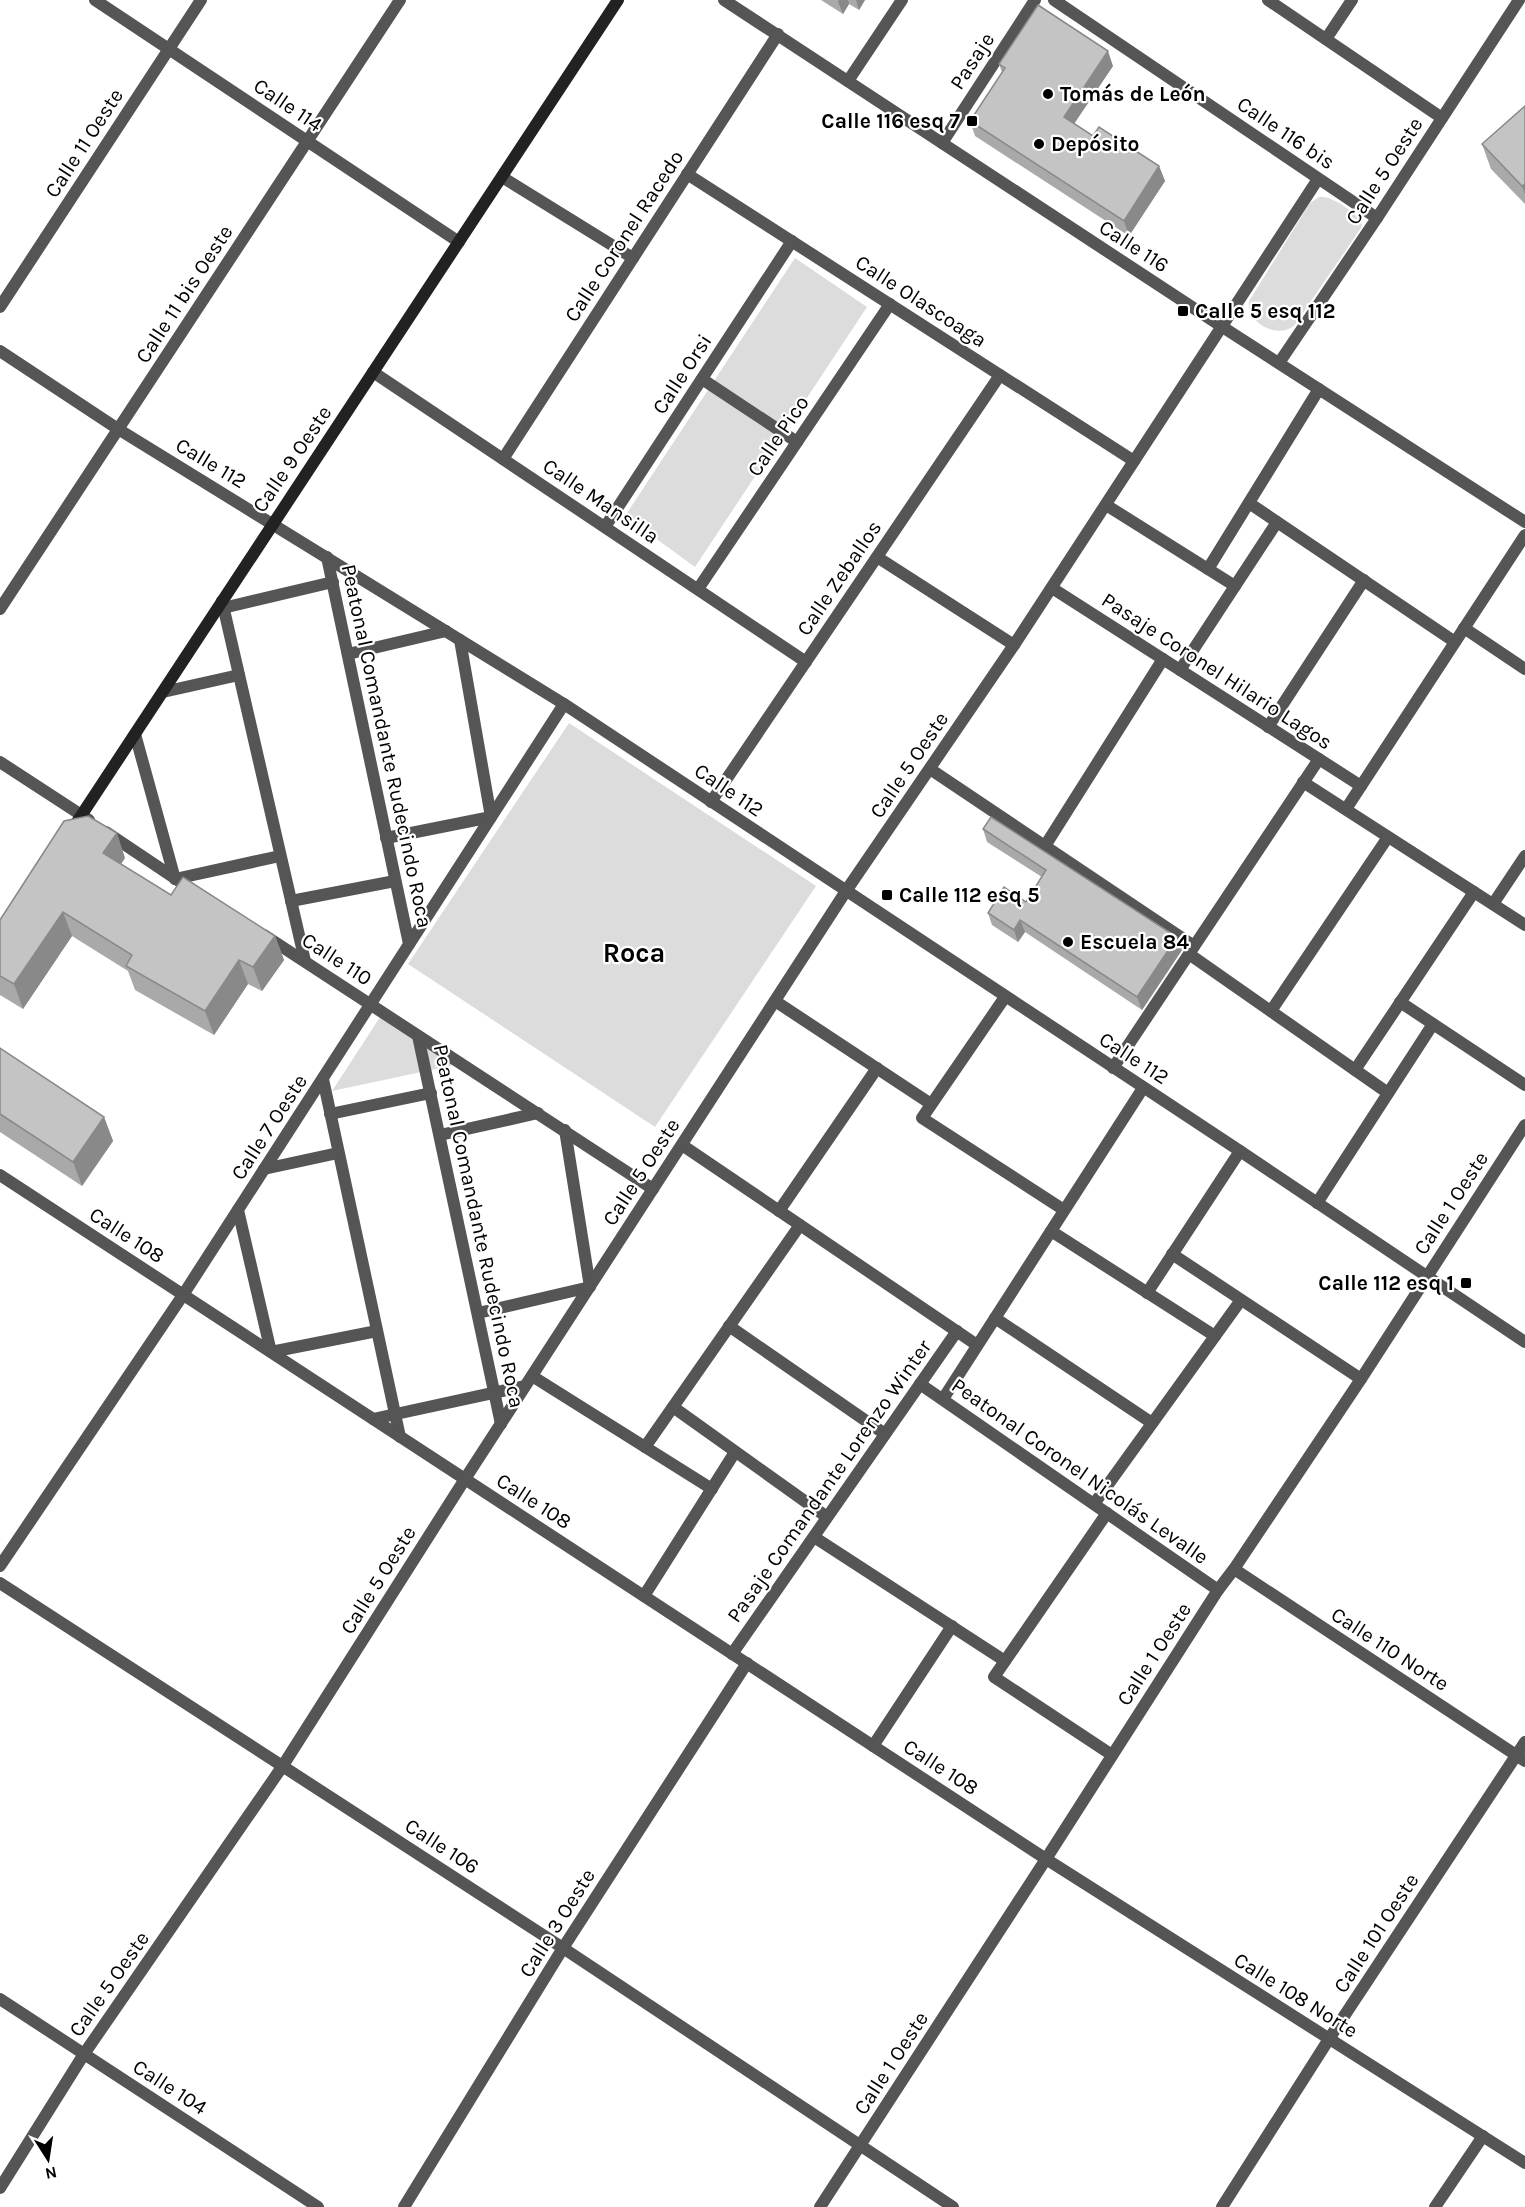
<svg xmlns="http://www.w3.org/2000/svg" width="1525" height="2207" font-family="Karla,sans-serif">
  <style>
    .green { fill: #dcdcdc }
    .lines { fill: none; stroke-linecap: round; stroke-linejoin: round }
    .pedestrian { stroke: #555; stroke-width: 12 }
    .minor { stroke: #555; stroke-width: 12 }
    .secondary { stroke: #222; stroke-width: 12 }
    .wall { fill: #a9a9a9 }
    .shaded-wall { fill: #898989 }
    .building { fill: #c4c4c4; stroke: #898989; stroke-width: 1.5 }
    .poi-dot { fill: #000; stroke: #fff; stroke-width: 2 }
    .labels { text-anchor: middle; stroke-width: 4.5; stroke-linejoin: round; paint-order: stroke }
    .street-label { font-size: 21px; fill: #000; stroke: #fff }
    .poi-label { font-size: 21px; font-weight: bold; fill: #000; stroke: #fff; text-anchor: start }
    .district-label { font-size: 27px; font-weight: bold; fill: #000; stroke: #fff }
  </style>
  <rect width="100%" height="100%" fill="#fff"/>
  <g class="green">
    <path d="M1319,197c12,-2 38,16 43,27l-1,4 -67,98c-17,13 -48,-3 -45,-25l61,-98z"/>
    <polygon points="795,258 867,307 695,567 625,516"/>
    <polygon points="569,723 816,886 655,1127 408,964"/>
    <polygon points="384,1011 454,1065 332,1091"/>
  </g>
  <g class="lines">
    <g class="pedestrian">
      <polyline points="1268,0 1442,118"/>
      <polyline points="1326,39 1352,0"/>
      <polyline points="1249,503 1455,642"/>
      <polyline points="1106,505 1235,586"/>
      <polyline points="327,557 409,944"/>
      <polyline points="1208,569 1319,389"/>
      <polyline points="222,601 305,961"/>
      <polyline points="223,608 333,582"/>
      <polyline points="1464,628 1525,669"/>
      <polyline points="348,654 446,631"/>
      <polyline points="1180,670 1277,522"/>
      <polyline points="163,692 239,675"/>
      <polyline points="1268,727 1364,580"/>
      <polyline points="135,734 175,879 280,856"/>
      <polyline points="930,769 1194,946"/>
      <polyline points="386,838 491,817 460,640"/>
      <polyline points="1045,846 1163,659"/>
      <polyline points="291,901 395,881"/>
      <polyline points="1493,904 1525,856"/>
      <polyline points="1189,954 1388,1093"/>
      <polyline points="1005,997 922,1118 1064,1210"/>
      <polyline points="775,1001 931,1104"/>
      <polyline points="1400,1002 1525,1085"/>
      <polyline points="1271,1011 1388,837"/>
      <polyline points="418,1036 501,1424"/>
      <polyline points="1355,1070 1474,892"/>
      <polyline points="323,1079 400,1437"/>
      <polyline points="330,1114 431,1093"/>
      <polyline points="440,1135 538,1113"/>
      <polyline points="264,1169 338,1153"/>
      <polyline points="1317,1203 1433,1024"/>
      <polyline points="238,1210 271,1352 377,1331"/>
      <polyline points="779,1211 877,1068"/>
      <polyline points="1051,1231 1215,1336"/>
      <polyline points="1172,1254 1361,1379"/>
      <polyline points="1147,1293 1240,1151"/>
      <polyline points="478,1313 590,1287 565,1130"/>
      <polyline points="995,1318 1152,1423"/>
      <polyline points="729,1326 885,1434"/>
      <polyline points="532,1376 712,1489"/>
      <polyline points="673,1407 827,1517"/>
      <polyline points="373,1419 525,1386"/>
      <polyline points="645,1447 800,1225"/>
      <polyline points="1094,1504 1241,1300"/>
      <polyline points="1107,1513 994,1677 1112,1755"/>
      <polyline points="814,1537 1005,1661"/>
      <polyline points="644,1596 735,1452"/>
      <polyline points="873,1746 952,1626"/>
    </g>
    <g class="minor">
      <polyline points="95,0 459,242"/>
      <polyline points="724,0 1221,326 1525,522"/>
      <polyline points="1054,0 1377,218"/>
      <polyline points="848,81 902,0"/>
      <polyline points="942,143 1035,0"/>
      <polyline points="687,174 1134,461"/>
      <polyline points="502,177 633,258"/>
      <polyline points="0,307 201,0"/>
      <polyline points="0,351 118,429 564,704 1240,1151 1525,1342"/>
      <polyline points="1279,363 1377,218 1519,0"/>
      <polyline points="373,372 806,662"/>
      <polyline points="702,379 797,442"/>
      <polyline points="503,459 778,34"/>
      <polyline points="605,527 792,241"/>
      <polyline points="877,557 1014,645"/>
      <polyline points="1052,588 1361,786"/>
      <polyline points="698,589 890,304"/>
      <polyline points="0,609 400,0"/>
      <polyline points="0,762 89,820"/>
      <polyline points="1303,782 1525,925"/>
      <polyline points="711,802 1000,375"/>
      <polyline points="1346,809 1525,535"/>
      <polyline points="106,832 194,891"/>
      <polyline points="264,935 653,1189"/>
      <polyline points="1113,1068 1319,759"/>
      <polyline points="682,1145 977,1345"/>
      <polyline points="0,1175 1046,1859 1525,2163"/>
      <polyline points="920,1384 1218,1590"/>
      <polyline points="943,1399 1143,1088"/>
      <polyline points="0,1566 183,1295 564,704"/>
      <polyline points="1234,1569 1525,1761"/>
      <polyline points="0,1583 563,1948 953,2207"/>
      <polyline points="732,1654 957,1331"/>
      <polyline points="0,1999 318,2207"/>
      <polyline points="0,2188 84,2054 282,1767 465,1479 846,891 1014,645 1318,179"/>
      <polyline points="404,2207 563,1948 747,1663"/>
      <polyline points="820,2207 1046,1859 1218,1590 1234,1569 1361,1379 1525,1125"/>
      <polyline points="1222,2207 1329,2039 1525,1742"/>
      <polyline points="1435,2207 1483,2136"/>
    </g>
    <polyline class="secondary" points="71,831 618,0"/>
  </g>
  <g class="wall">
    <polygon points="821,0 865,0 859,10 849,4 843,14"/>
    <polygon points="999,64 1113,66 1074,124 1093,136 1159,166 1165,181 1129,236 975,136 970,121 1002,72"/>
    <polygon points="1525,106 1525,204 1491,169 1482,144"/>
    <polygon points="983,829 1177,937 1182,950 1142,1010 1025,932 1018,942 992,925 988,913 1026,902 1042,877 987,842"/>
    <polygon points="125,858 121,864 171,895 275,936 284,960 262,991 248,984 214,1035 135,990 128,971 72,936 23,1009 0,995 0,920"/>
    <polygon points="0,1048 104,1117 113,1141 82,1186 0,1132"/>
  </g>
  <g class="shaded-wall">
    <polygon points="839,0 848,0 849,4 843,14 838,2"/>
    <polygon points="856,0 865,0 859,10"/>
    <polygon points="1108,51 1113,66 1069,131 1064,117"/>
    <polygon points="1159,166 1165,181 1129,236 1124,221"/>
    <polygon points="1525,184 1525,194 1522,186"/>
    <polygon points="117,833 125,858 112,877 103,853"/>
    <polygon points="63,912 72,936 23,1009 14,984"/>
    <polygon points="1020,920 1025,932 1018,942 1014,930"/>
    <polygon points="275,936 284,960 262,991 253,967"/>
    <polygon points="1177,937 1182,950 1142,1010 1137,997"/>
    <polygon points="239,960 248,984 214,1035 205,1011"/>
    <polygon points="104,1117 113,1141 82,1186 73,1162"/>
  </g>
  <g class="building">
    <polygon points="1038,5 1108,51 1064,117 1093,136 1099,127 1159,166 1124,221 970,121 1005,68 999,64"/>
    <polygon points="1525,106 1525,184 1522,186 1482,144"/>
    <polygon points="88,816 117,833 103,853 171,895 183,877 275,936 253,967 239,960 205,1011 126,966 132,955 63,912 14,984 0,976 0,920 64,821"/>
    <polygon points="991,817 1177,937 1137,997 1020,920 1014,930 988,913 1004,887 1026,902 1046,870 983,829"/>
    <polygon points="0,1048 104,1117 73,1162 0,1114"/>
  </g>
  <g class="poi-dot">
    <circle cx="1048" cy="94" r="6"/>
    <rect x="966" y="115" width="12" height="12" rx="3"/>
    <circle cx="1039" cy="144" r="6"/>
    <rect x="1177" y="305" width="12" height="12" rx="3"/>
    <rect x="881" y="889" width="12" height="12" rx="3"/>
    <circle cx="1068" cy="942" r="6"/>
    <rect x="1460" y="1277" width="12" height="12" rx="3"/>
  </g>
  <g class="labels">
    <g class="street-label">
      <text transform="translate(972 61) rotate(-57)" y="7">Pasaje</text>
      <text transform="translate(288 105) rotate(34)" y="7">Calle 114</text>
      <text transform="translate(1286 133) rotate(34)" y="7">Calle 116 bis</text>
      <text transform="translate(84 143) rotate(-57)" y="7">Calle 11 Oeste</text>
      <text transform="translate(1384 171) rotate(-57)" y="7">Calle 5 Oeste</text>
      <text transform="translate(624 236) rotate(-57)" y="7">Calle Coronel Racedo</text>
      <text transform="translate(1134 246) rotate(33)" y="7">Calle 116</text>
      <text transform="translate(184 294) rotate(-57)" y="7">Calle 11 bis Oeste</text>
      <text transform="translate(921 301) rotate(33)" y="7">Calle Olascoaga</text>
      <text transform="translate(682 374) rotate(-57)" y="7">Calle Orsi</text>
      <text transform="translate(778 436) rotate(-56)" y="7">Calle Pico</text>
      <text transform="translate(292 459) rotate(-56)" y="7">Calle 9 Oeste</text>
      <text transform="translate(211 463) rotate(31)" y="7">Calle 112</text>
      <text transform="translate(601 501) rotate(34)" y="7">Calle Mansilla</text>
      <text transform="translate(839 578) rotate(-56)" y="7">Calle Zeballos</text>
      <text transform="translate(1217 671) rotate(33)" y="7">Pasaje Coronel Hilario Lagos</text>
      <text transform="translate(387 746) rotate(78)" y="7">Peatonal Comandante Rudecindo Roca</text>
      <text transform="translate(909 765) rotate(-56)" y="7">Calle 5 Oeste</text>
      <text transform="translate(729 790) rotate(34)" y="7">Calle 112</text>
      <text transform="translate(337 959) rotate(33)" y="7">Calle 110</text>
      <text transform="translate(1134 1058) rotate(33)" y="7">Calle 112</text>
      <text transform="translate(269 1127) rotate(-57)" y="7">Calle 7 Oeste</text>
      <text transform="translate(641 1172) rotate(-57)" y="7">Calle 5 Oeste</text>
      <text transform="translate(1451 1203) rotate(-57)" y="7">Calle 1 Oeste</text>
      <text transform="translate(479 1226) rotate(78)" y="7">Peatonal Comandante Rudecindo Roca</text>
      <text transform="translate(127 1235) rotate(33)" y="7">Calle 108</text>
      <text transform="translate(1080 1471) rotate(35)" y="7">Peatonal Coronel Nicolás Levalle</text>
      <text transform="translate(829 1481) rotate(-55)" y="7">Pasaje Comandante Lorenzo Winter</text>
      <text transform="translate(534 1501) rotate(33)" y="7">Calle 108</text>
      <text transform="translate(378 1580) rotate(-58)" y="7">Calle 5 Oeste</text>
      <text transform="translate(1390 1649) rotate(33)" y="7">Calle 110 Norte</text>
      <text transform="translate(1154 1654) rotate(-57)" y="7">Calle 1 Oeste</text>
      <text transform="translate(941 1767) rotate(33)" y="7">Calle 108</text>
      <text transform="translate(442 1846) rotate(33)" y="7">Calle 106</text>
      <text transform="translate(557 1923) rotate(-58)" y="7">Calle 3 Oeste</text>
      <text transform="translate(1376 1933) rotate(-57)" y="7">Calle 101 Oeste</text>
      <text transform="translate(109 1984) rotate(-55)" y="7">Calle 5 Oeste</text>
      <text transform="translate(1296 1995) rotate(32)" y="7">Calle 108 Norte</text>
      <text transform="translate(891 2063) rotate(-57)" y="7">Calle 1 Oeste</text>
      <text transform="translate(170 2087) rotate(33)" y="7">Calle 104</text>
    </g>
    <g class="poi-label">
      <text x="1060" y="101">Tomás de León</text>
      <text x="960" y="128" text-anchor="end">Calle 116 esq 7</text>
      <text x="1051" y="151">Depósito</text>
      <text x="1195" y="318">Calle 5 esq 112</text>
      <text x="899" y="902">Calle 112 esq 5</text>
      <text x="1080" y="949">Escuela 84</text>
      <text x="1454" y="1290" text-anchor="end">Calle 112 esq 1</text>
    </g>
    <g class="district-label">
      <text x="634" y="962">Roca</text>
    </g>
  </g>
  <g transform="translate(48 2159) rotate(168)" stroke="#ffffff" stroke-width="4.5" paint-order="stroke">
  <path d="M0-4.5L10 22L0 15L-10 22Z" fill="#000000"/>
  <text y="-9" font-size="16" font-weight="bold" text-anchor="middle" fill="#000000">N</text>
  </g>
</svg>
